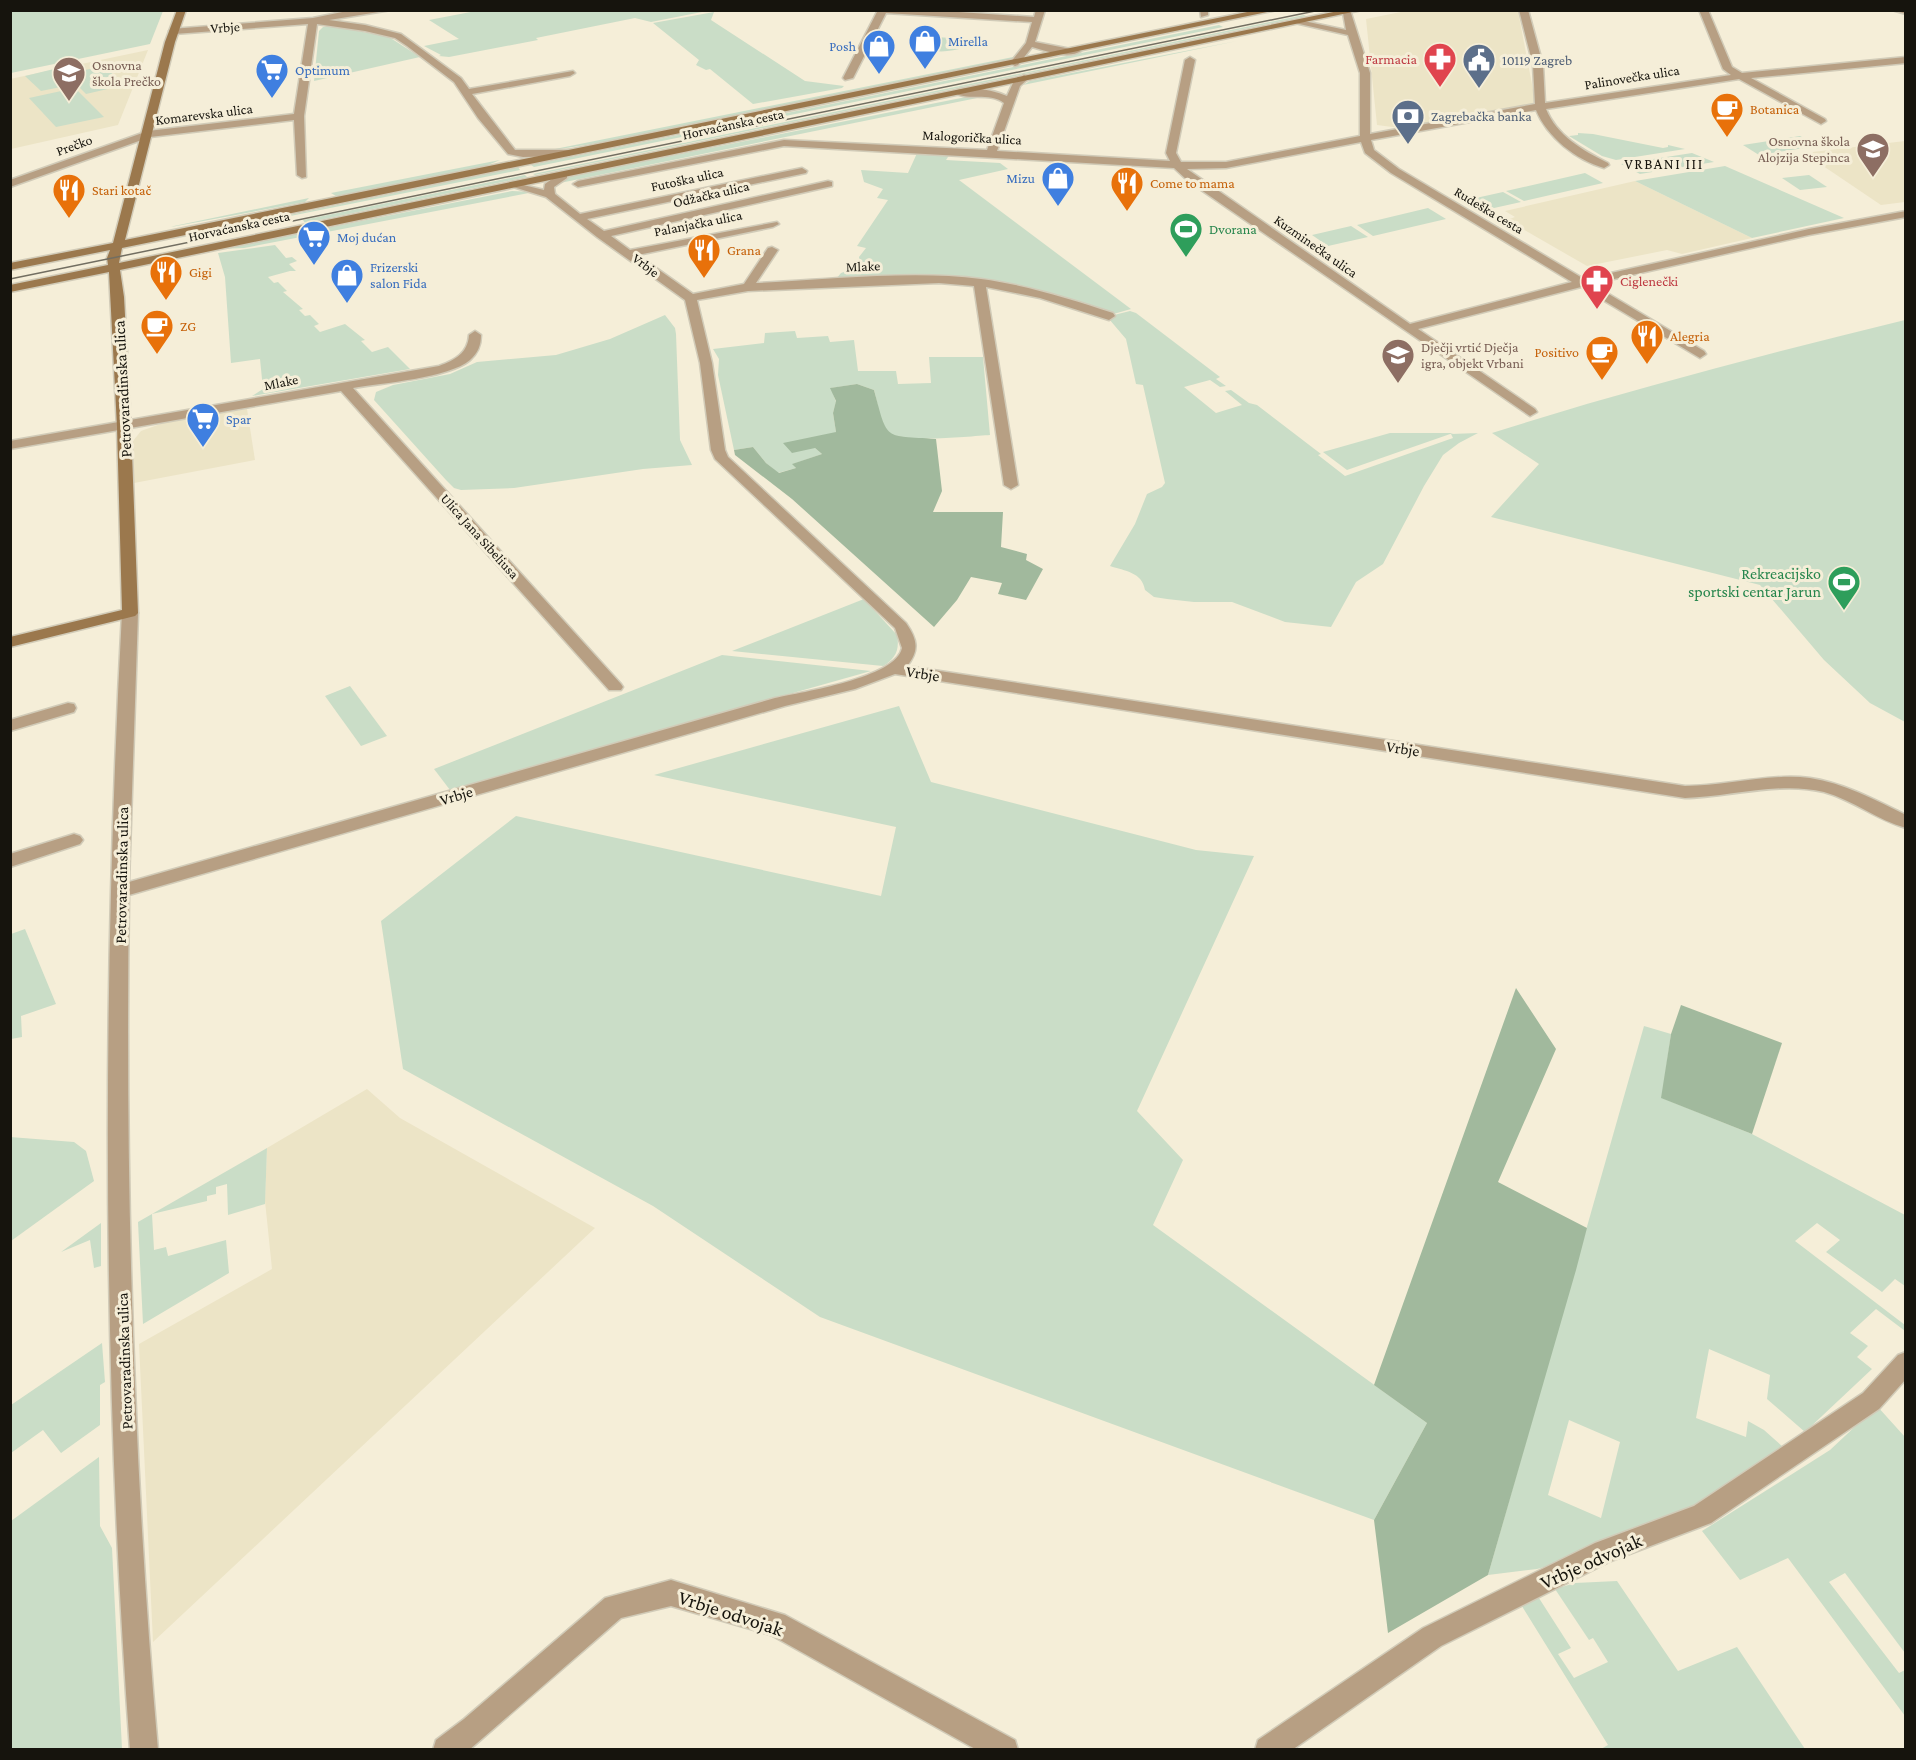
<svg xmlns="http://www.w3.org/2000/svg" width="1916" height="1760" font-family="'Crimson Pro',serif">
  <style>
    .built { fill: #ece4c6 }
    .green { fill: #caddc7; fill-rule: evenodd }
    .forest { fill: #a1b99d }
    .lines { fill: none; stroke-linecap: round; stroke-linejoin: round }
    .street-casing { stroke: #d1cbb8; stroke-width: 3 }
    .secondary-casing { stroke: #d1cbb8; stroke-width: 3 }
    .street { fill: #b79f83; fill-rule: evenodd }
    .secondary { fill: #9b784d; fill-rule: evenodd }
    .tram { stroke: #726e61; stroke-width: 1.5 }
    .labels { text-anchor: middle; stroke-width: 6; stroke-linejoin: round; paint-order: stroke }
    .far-street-label { font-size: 14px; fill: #16140d; stroke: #f5eed8 }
    .far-shop-label { font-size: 14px; fill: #366cbe; stroke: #f5eed8; text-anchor: start }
    .far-health-label { font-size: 14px; fill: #be3a42; stroke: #f5eed8; text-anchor: end }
    .far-service-label { font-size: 14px; fill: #4e5e75; stroke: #f5eed8; text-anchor: start }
    .far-education-label { font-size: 14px; fill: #785e54; stroke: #f5eed8; text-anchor: start }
    .far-food-label { font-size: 14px; fill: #c56008; stroke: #f5eed8; text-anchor: start }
    .far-leisure-label { font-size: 14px; fill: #27864d; stroke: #f5eed8; text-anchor: start }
    .far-neighbourhood-label { font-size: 15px; letter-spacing: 1.5px; fill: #16140d; stroke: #f5eed8 }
    .street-label { font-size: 16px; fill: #16140d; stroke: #f5eed8 }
    .leisure-label { font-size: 16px; fill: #27864d; stroke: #f5eed8; text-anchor: end }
    .near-street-label { font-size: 20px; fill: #16140d; stroke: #f5eed8 }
  </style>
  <rect width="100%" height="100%" fill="#f5eed8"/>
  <g class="built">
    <polygon points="1406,11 1518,11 1535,100 1532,104 1400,128 1377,125 1366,19"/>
    <polygon points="148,50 118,125 11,149 10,79"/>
    <polygon points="1905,141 1905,202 1881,205 1804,153"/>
    <polygon points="1635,181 1752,238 1682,254 1667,250 1587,266 1507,220 1515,217 1505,211"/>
    <polygon points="247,409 255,460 134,483 133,441 141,431 166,422"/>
    <polygon points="367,1089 400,1118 595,1228 153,1642 139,1344 272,1269 265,1201 267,1148"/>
  </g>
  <g class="green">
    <polygon points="481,10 707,10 707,11 651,22 635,18 536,38 538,40 449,57 439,56 441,55 424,46 459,39 429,20"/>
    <polygon points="10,11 11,10 163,11 150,44 11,73"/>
    <polygon points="714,12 711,20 805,81 844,86 842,88 753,104 710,69 706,70 696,65 699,60 653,23"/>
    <polygon points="1304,15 1306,16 535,175 533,174"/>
    <polygon points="1219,25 1223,27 534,167 531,165"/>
    <polygon points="332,26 389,37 420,57 314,81 319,31 323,27"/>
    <path d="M935,37l34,2 -4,9c-12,2 -25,6 -36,1z"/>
    <polygon points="1237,41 1023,85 1030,81"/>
    <path d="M1018,56l-5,4c-157,32 -314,69 -473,92z"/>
    <polygon points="104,66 125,85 86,94 66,74"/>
    <polygon points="54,69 71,85 41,91 25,76"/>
    <polygon points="75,88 104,117 56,127 29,98"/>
    <polygon points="971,96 987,96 555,184 570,176"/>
    <polygon points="1578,133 1593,134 1663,148 1668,147 1668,145 1685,149 1616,160 1602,156 1569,136 1578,135"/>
    <polygon points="1800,136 1818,146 1759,155 1743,145"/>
    <polygon points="918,151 950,154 946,160 1000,163 1008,169 959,180 1131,309 1110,315 956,277 898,275 836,279 841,273 860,266 859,257 866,248 857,246 888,200 877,198 883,189 864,182 861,170 908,173"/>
    <polygon points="1692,153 1714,162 1640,174 1621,164"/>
    <polygon points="500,160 481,168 336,196 331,193"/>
    <polygon points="1725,166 1844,218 1752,238 1635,181"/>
    <polygon points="518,167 520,170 170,240"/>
    <polygon points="1585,173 1603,183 1524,201 1506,191"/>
    <polygon points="525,175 527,177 305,223 303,220"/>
    <polygon points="1809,175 1827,187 1800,190 1782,178"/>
    <polygon points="512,191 534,192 244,248 220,249"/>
    <polygon points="1503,192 1521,202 1494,208 1476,198"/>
    <polygon points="309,198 305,202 171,227 174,226"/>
    <polygon points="1428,208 1446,219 1373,236 1357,225"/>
    <polygon points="1351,226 1368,237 1328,246 1312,235"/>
    <polygon points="275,245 286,258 292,257 297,261 289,264 296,271 290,271 268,277 274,283 278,282 287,291 283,292 303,309 299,310 305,316 310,315 319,324 314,326 320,332 345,324 365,340 361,341 372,352 388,347 410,369 252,396 263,389 260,359 231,363 225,277 218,253"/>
    <path d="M1130,311l6,2 84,64 -4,2 10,7 -6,1 -10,-7 -26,7 32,26 26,-8 -17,-14 6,-1 18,13 8,2 64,49 -3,1 27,21 108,-38 -2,-4 27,-1 -19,10 -16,12 -19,31 -41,78 -27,18 -25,45 -46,-5 -53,-20h-38l-27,-3 -13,-2 -9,-7c-3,-18 -20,-19 -35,-24l25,-42 12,-30 15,-7 3,-4 -22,-98 -7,-1 -10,-45 -17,-20 1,-3z"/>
    <polygon points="665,315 675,328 676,334 680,440 692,465 643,469 514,488 461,490 454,488 446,480 374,400 376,392 393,385 450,374 477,362 556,355 610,339"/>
    <path d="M1905,320v402l-35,-19 -46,-43 -64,-75 -269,-68 48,-53 -47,-31c136,-43 274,-79 413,-113z"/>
    <path d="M795,331l2,7 31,-2 2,6 24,-2 4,31h38l2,13 33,-1 -2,-26h54l7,78c-20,1 -93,10 -105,-5 -5,-7 -8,-31 -11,-40l-17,-6 -26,4 5,14 -3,11 3,19 -21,16 7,6 -29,10 3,4 -18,5 -12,-10 -13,-16 -19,3 -16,-75 1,-16 -6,-10 51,-6 1,-10z"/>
    <polygon points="1390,433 1453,433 1347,470 1323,452"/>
    <path d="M864,599l33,36c3,15 -2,24 -14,31l-151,-15z"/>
    <polygon points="722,655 871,671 450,790 434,769"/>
    <polygon points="350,686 387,736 361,746 325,696"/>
    <polygon points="899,706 931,782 1196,850 1254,856 1137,1111 1183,1160 1153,1225 1427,1423 1374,1520 820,1317 653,1206 403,1069 381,921 516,816 881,896 896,827 654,775"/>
    <polygon points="25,929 56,1004 21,1016 22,1037 11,1039 11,934"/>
    <path d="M1644,1026l27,8 -9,64 90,36 153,81v71l-10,-7 -13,13 -56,-40 14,-12 -23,-17 -22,18 110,84v6l-29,-22 -26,24 18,13 -11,11 15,12 -67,63 -38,-33 3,-24 -61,-26 -13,69 50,19 2,-16 16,9 19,17 -109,71 -107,43 -30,8 -49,6zM1569,1420l51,22 -19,76 -53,-23z"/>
    <polygon points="10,1137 74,1142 86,1151 94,1181 11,1241"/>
    <polygon points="267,1148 265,1204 228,1215 227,1184 216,1187 216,1194 207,1196 207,1201 152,1214 154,1250 166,1247 168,1256 226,1240 229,1273 143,1324 138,1222"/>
    <polygon points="101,1223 101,1266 94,1268 90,1240 61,1252"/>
    <polygon points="102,1343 105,1382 100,1385 100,1425 61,1453 43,1430 11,1453 11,1405"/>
    <polygon points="1877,1406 1905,1437 1905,1653 1845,1573 1829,1582 1899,1673 1905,1670 1905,1716 1788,1558 1740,1580 1702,1531 1830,1450"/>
    <polygon points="99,1457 100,1526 112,1548 122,1749 11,1749 11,1521"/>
    <polygon points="1617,1581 1678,1671 1737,1647 1805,1749 1601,1749 1608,1745 1520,1603 1537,1595 1571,1648 1558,1654 1574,1678 1608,1662 1593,1638 1589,1640 1555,1589 1575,1583"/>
  </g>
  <g class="forest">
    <path d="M857,384l17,6c14,52 9,45 62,49l6,52 -9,21h70l-2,35 26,7 -1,6 17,9 -17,31 -28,-6 4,-11 -31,-6 -14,23 -23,27 -142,-128 -57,-44 -1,-5 19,-3 13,16 13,10 17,-5 -4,-4 30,-10 -7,-6 -23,5 -9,-10 53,-11 -3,-19 3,-12 -6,-13z"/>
    <polygon points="1516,988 1556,1049 1498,1182 1587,1228 1576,1270 1488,1575 1388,1633 1374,1520 1427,1423 1374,1385"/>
    <polygon points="1681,1005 1782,1043 1752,1134 1661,1098 1671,1034"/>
  </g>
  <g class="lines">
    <defs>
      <g id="street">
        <polygon points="352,10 391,10 329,20 365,25 401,34 461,78 469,89 573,71 575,73 570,76 472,94 515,150 569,150 574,153 569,156 523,157 508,154 478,118 454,82 407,46 395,38 365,31 317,24 304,116 306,177 302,178 297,175 294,120 150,137 10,187 10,180 148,131 294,114 308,24 174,34 169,31 171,29 313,18"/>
        <path d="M875,10h54l105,7 2,-7h9l-10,32 46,9c-12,8 -36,0 -49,-4l-14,18 -3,1 -5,-3 16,-20 6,-21 -146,-9 -33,65 -8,2 -2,-2 34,-66z"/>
        <polygon points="1200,10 1208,10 1208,15 1201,17"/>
        <path d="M1348,10l3,3 19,60v61l165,-30 -2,-39 -14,-55h9l15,55 2,38 186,-28 -8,-6 -24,-59h9l24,57 10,6 164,-16v6l-155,15 74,41 1,2 -5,3 -82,-45 -193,30c11,27 36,41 62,54l1,2 -5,3c-28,-8 -57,-31 -68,-58l-165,30 3,10 25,19 185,110 225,-50 97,-18v6l-97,18 -217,49 112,67 2,3 -6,4 -119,-71 -163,42 117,80 2,3 -7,4 -342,-235 -14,-13 -390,-22 -206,41 -5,-3 5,-3 206,-41 203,10 17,-47c-15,-12 -37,-1 -51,-11 12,-8 41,-2 54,4l6,-13 11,-8 5,3 -9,8 -23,65 173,10 -4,-8 19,-93 5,-3 5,3 -19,93 5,9h45l134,-26v-63l-12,-38 -53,-12 4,-3 47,10 -3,-17zM1361,142l4,11 26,20 181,109 -162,42 -223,-155 39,-1z"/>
        <polygon points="1892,10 1906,10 1906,14"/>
        <path d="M802,168l5,3 -1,2 -219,46 17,12 224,-50 4,1v4l-221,50 19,14 147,-28 2,2 -6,3 -135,28 55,39 51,-10 24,-36 4,-1 6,3 -22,33c71,-3 155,-13 225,-4 45,6 89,20 132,34l2,3 -6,4 -69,-22 -54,-11 32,198 -7,4 -7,-4 -30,-199 -35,-3 -191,8 -51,9 15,63 13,87 3,7 178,166c11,16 14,27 1,43l778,120c41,0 84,-13 125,-8 34,5 65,22 96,37v13c-29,-8 -53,-28 -82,-36 -44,-11 -94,5 -139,6l-790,-124 -40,15 -70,17 -656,189c-4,284 4,571 29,855h-28c-28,-378 -28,-759 -8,-1137l8,-5 8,5 -9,269 646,-184c27,-6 121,-20 127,-50l-7,-20 -180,-169 -4,-9 -11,-87 -15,-63 -88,-63 -51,-40 -36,-11 5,-3 29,7 1,-6 14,-10h8v4l-13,9 1,7 25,20z"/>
        <path d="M475,331l6,4c0,10 -3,18 -11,25 -21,18 -88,23 -117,28l268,296 2,3 -2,3h-12l-268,-299 -331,58v-8l429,-75c16,-6 29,-13 30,-31z"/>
        <polygon points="68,703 74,704 76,708 74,712 10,731 10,720"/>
        <polygon points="74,834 80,836 83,840 80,844 10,867 10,854"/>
        <polygon points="1906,1352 1906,1379 1879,1409 1711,1523 1611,1561 1441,1646 1292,1750 1255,1750 1258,1740 1423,1628 1595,1543 1694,1506 1863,1393 1898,1355"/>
        <polygon points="671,1580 785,1615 1015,1740 1018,1750 977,1750 771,1635 671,1606 621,1618 469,1750 433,1750 436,1740 464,1719 605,1598"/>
      </g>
      <polygon id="secondary" points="177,10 186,10 175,42 125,240 1257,10 1277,10 122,248 119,263 1343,10 1362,10 120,270 124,297 131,427 138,613 135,616 10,647 10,637 122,610 117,427 109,272 10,292 10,285 108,265 107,258 110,250 10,270 10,263 113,243 165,42"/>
    </defs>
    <use href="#street" class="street-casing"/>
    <use href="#secondary" class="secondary-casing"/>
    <use href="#street" class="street"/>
    <use href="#secondary" class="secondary"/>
    <polyline class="tram" points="10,279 1320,10"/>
  </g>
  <defs>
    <symbol id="shop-pin" viewBox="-11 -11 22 30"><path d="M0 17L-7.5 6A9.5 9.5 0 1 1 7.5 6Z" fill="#3f7fe0" stroke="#f5eed8"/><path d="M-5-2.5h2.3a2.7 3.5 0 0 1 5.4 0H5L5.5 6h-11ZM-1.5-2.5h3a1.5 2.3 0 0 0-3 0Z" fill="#fff"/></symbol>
    <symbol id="pharmacy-pin" viewBox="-11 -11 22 30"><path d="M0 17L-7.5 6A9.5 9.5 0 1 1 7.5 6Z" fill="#e0444e" stroke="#f5eed8"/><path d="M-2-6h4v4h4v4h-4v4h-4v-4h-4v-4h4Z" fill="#fff"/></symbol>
    <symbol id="civic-pin" viewBox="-11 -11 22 30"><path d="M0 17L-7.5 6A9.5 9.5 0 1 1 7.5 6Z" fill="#5c6f8a" stroke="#f5eed8"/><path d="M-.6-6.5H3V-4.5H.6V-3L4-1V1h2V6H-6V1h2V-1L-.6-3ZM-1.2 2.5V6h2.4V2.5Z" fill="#fff"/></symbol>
    <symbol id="supermarket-pin" viewBox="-11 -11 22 30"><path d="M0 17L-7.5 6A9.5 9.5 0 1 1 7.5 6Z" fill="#3f7fe0" stroke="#f5eed8"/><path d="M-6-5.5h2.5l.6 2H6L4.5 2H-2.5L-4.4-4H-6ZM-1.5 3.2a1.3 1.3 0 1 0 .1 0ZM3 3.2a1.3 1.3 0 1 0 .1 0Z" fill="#fff"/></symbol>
    <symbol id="school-pin" viewBox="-11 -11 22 30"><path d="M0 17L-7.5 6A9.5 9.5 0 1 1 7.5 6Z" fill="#8d6e63" stroke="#f5eed8"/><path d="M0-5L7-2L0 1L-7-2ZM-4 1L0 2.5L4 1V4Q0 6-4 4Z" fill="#fff"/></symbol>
    <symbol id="cafe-pin" viewBox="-11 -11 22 30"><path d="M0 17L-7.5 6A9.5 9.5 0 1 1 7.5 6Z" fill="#e8710a" stroke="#f5eed8"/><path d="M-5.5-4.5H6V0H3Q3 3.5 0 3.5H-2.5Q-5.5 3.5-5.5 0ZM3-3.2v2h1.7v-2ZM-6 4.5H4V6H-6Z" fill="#fff"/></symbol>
    <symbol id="bank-pin" viewBox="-11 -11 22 30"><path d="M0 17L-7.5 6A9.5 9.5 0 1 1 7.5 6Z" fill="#5c6f8a" stroke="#f5eed8"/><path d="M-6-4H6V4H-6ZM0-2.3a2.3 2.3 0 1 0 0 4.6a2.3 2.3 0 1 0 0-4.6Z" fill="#fff"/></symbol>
    <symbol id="restaurant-pin" viewBox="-11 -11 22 30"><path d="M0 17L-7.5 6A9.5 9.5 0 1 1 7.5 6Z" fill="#e8710a" stroke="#f5eed8"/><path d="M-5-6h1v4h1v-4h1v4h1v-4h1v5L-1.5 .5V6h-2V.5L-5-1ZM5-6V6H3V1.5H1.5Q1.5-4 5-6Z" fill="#fff"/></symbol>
    <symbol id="stadium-pin" viewBox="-11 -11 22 30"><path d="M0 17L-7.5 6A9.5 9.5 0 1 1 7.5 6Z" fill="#2e9e5b" stroke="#f5eed8"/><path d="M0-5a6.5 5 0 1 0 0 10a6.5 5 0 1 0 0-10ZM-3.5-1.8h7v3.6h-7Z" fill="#fff"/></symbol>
  </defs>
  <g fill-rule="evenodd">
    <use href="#shop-pin" x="906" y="22" width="38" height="52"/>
    <use href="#shop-pin" x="860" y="27" width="38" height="52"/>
    <use href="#pharmacy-pin" x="1421" y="40" width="38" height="52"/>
    <use href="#civic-pin" x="1460" y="41" width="38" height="52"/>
    <use href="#supermarket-pin" x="253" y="51" width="38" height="52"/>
    <use href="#school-pin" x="50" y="54" width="38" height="52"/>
    <use href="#cafe-pin" x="1708" y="90" width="38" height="52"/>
    <use href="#bank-pin" x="1389" y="97" width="38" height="52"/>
    <use href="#school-pin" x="1854" y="130" width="38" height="52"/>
    <use href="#shop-pin" x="1039" y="159" width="38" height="52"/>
    <use href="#restaurant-pin" x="1108" y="164" width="38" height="52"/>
    <use href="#restaurant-pin" x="50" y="171" width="38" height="52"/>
    <use href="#stadium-pin" x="1167" y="210" width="38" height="52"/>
    <use href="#supermarket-pin" x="295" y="218" width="38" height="52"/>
    <use href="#restaurant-pin" x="685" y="231" width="38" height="52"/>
    <use href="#restaurant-pin" x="147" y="253" width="38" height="52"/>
    <use href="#shop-pin" x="328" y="256" width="38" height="52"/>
    <use href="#pharmacy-pin" x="1578" y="262" width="38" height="52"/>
    <use href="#cafe-pin" x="138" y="307" width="38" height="52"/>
    <use href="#restaurant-pin" x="1628" y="317" width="38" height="52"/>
    <use href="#cafe-pin" x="1583" y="333" width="38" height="52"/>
    <use href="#school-pin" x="1379" y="336" width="38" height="52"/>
    <use href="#supermarket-pin" x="184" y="400" width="38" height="52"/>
    <use href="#stadium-pin" x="1825" y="563" width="38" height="52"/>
  </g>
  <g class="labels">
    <g class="far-street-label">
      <text transform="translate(225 27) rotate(-4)" y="5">Vrbje</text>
      <text transform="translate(1632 77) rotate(-9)" y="5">Palinovečka ulica</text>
      <text transform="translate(204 114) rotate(-7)" y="5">Komarevska ulica</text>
      <text transform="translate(733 124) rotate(-12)" y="5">Horvaćanska cesta</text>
      <text transform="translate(972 137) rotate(3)" y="5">Malogorička ulica</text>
      <text transform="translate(74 145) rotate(-20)" y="5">Prečko</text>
      <text transform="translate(687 179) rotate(-12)" y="5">Futoška ulica</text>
      <text transform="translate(711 194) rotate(-13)" y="5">Odžačka ulica</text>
      <text transform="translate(1489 210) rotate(31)" y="5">Rudeška cesta</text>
      <text transform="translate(698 223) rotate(-11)" y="5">Palanjačka ulica</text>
      <text transform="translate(239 226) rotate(-12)" y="5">Horvaćanska cesta</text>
      <text transform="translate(1316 246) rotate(35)" y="5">Kuzminečka ulica</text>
      <text transform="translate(646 265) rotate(37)" y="5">Vrbje</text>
      <text transform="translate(863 266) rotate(-2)" y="5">Mlake</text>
      <text transform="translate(281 382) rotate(-11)" y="5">Mlake</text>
      <text transform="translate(480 536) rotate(48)" y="5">Ulica Jana Sibeliusa</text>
    </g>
    <g class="far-shop-label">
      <text x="948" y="46">Mirella</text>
      <text x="856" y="51" text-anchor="end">Posh</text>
      <text x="295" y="75">Optimum</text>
      <text x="1035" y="183" text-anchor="end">Mizu</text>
      <text x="337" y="242">Moj dućan</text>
      <text x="370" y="272">Frizerski<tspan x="370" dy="16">salon Fida</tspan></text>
      <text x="226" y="424">Spar</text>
    </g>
    <g class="far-health-label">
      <text x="1417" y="64">Farmacia</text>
      <text x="1620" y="286" text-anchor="start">Ciglenečki</text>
    </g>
    <g class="far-service-label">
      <text x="1502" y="65">10119 Zagreb</text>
      <text x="1431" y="121">Zagrebačka banka</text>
    </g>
    <g class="far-education-label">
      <text x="92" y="70">Osnovna<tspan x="92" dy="16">škola Prečko</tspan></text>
      <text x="1850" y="146" text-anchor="end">Osnovna škola<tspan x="1850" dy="16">Alojzija Stepinca</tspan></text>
      <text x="1421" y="352">Dječji vrtić Dječja<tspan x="1421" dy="16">igra, objekt Vrbani</tspan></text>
    </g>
    <g class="far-food-label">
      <text x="1750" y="114">Botanica</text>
      <text x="1150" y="188">Come to mama</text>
      <text x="92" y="195">Stari kotač</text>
      <text x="727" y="255">Grana</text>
      <text x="189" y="277">Gigi</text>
      <text x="180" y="331">ZG</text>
      <text x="1670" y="341">Alegria</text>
      <text x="1579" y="357" text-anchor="end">Positivo</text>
    </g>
    <g class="far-leisure-label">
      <text x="1209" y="234">Dvorana</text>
    </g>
    <g class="far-neighbourhood-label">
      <text x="1664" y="169">VRBANI III</text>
    </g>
    <g class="street-label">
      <text transform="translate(122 389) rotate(-93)" y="6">Petrovaradinska ulica</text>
      <text transform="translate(923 673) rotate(9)" y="6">Vrbje</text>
      <text transform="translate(1403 748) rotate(9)" y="6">Vrbje</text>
      <text transform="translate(456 795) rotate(-16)" y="6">Vrbje</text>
      <text transform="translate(121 875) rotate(-89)" y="6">Petrovaradinska ulica</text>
      <text transform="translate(124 1361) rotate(-92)" y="6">Petrovaradinska ulica</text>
    </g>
    <g class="leisure-label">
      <text x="1821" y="579">Rekreacijsko<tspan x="1821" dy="18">sportski centar Jarun</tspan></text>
    </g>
    <g class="near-street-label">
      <text transform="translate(1591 1561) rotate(-24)" y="7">Vrbje odvojak</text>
      <text transform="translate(731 1613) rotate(18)" y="7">Vrbje odvojak</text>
    </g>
  </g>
  <rect width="1916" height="1760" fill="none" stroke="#16140d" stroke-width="24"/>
</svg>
